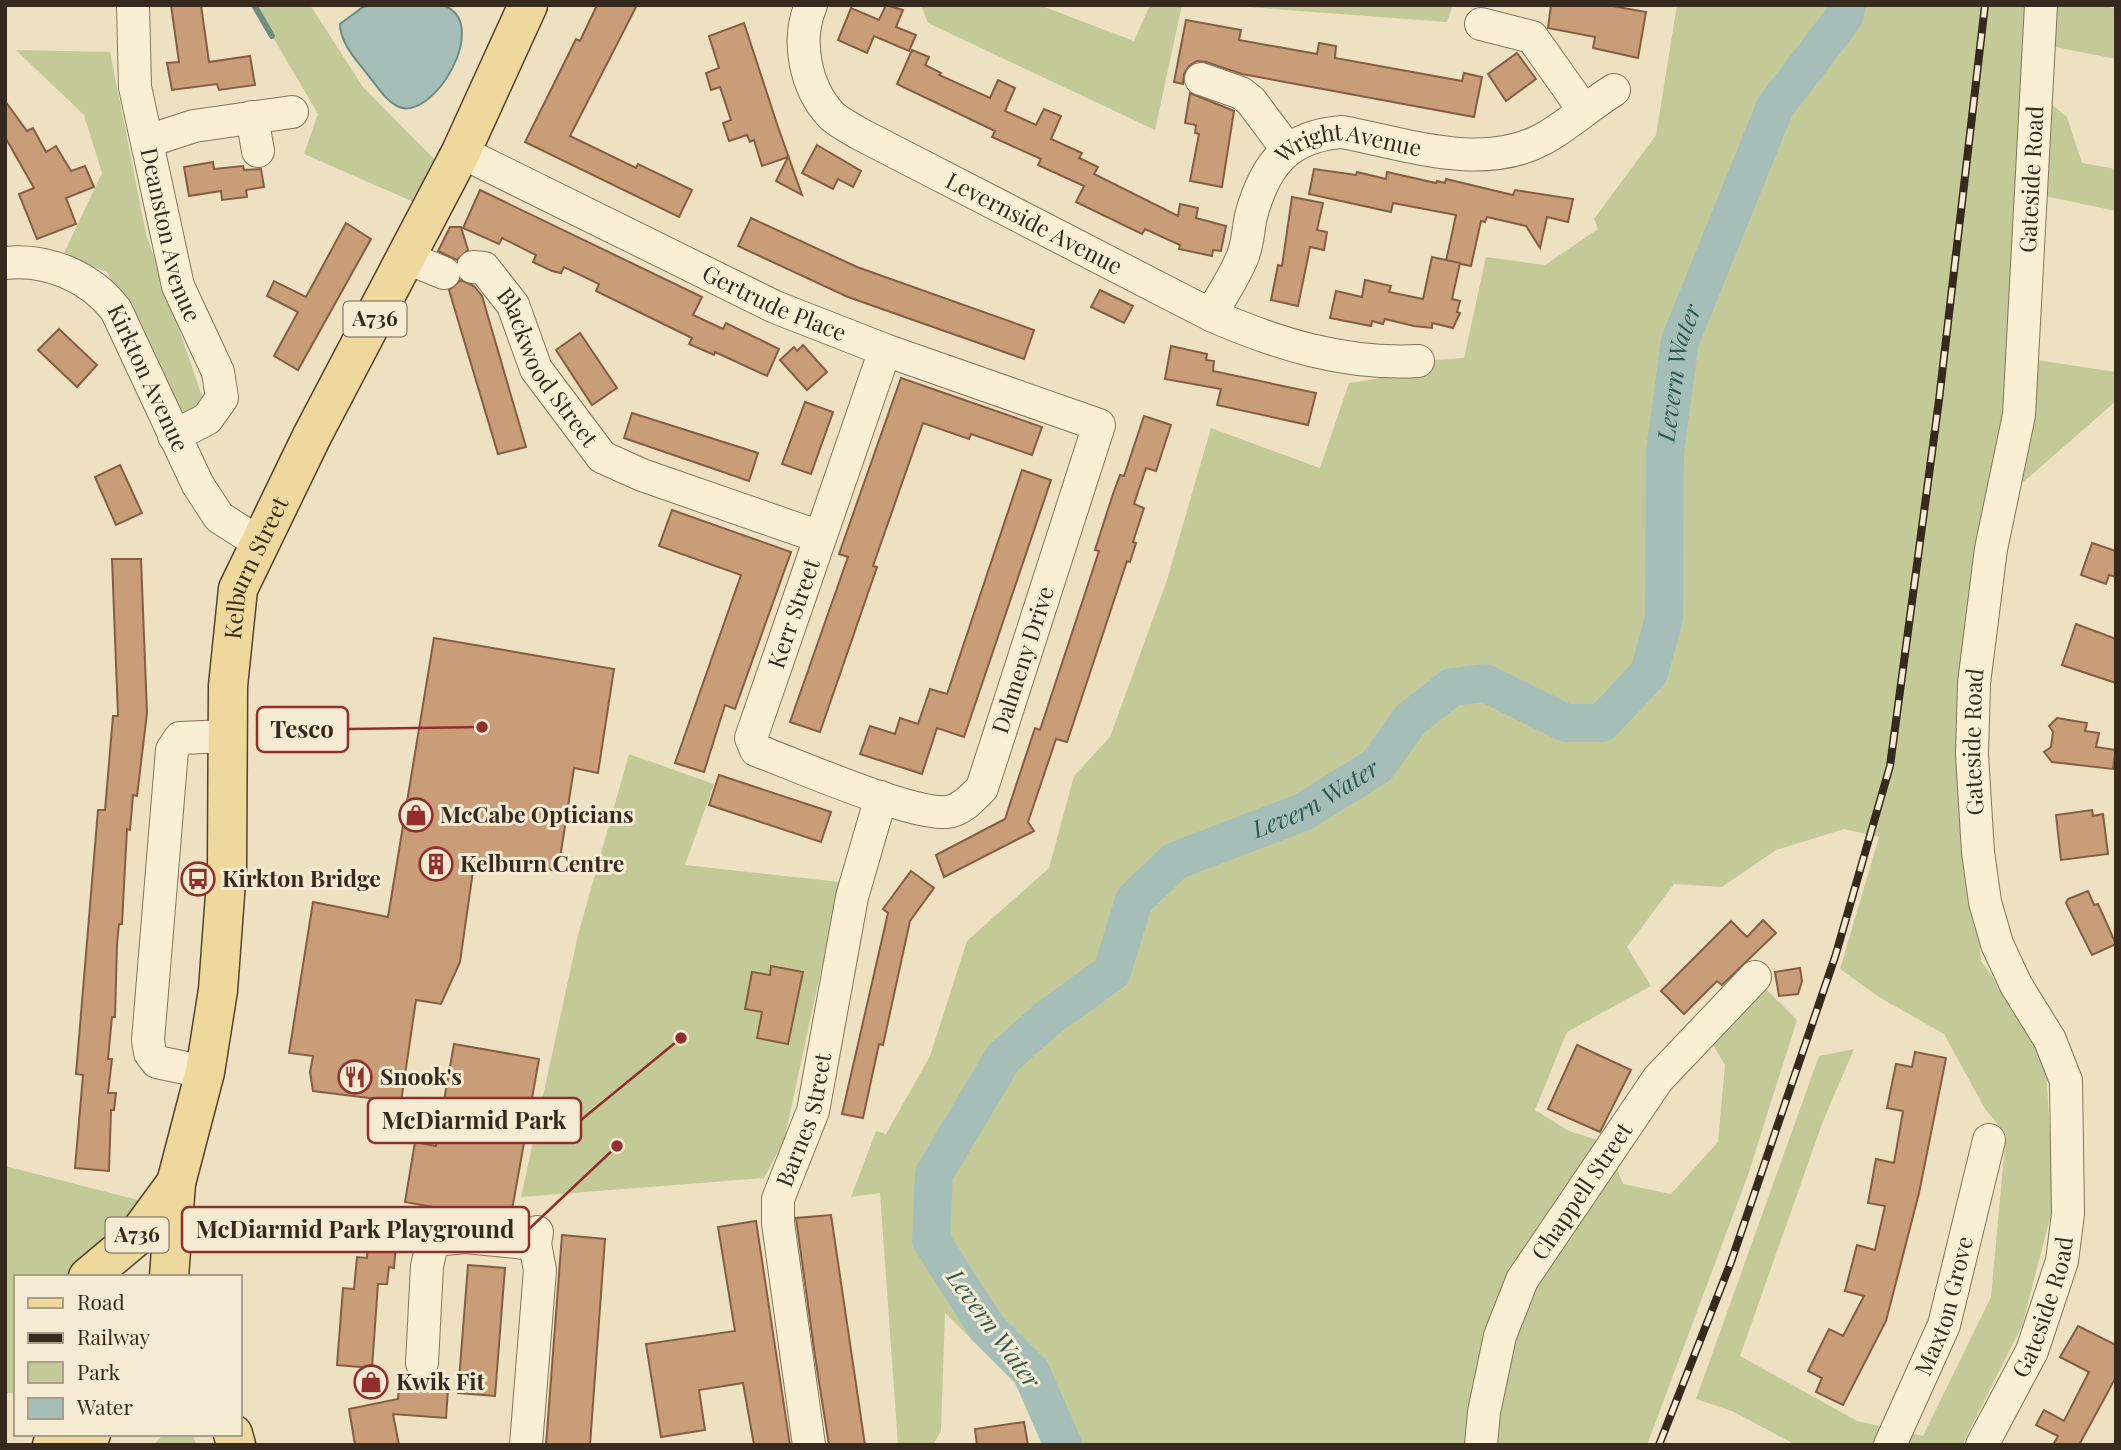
<svg xmlns="http://www.w3.org/2000/svg" width="2121" height="1450" font-family="'Playfair Display',serif">
  <style>
    .green { fill: #c3ca97 }
    .water { fill: #a5bfb8; stroke: #6c8d86; stroke-width: 2 }
    .lines { fill: none; stroke-linecap: round; stroke-linejoin: round }
    .stream { stroke: #6c8d86; stroke-width: 6 }
    .river { stroke: #a5bfb8; stroke-width: 38 }
    .building { fill: #ca9d79; stroke: #855e41; stroke-width: 2 }
    .minor-casing { stroke: #86735a; stroke-width: 34 }
    .major-casing { stroke: #54412e; stroke-width: 41 }
    .minor { stroke: #f8efd5; stroke-width: 32 }
    .major { stroke: #efd89b; stroke-width: 38 }
    .rail-casing { stroke: #362a1e; stroke-width: 8 }
    .rail { stroke: #f4ebd2; stroke-width: 5; stroke-dasharray: 16; stroke-linecap: butt }
    .labels { text-anchor: middle; stroke-width: 6; stroke-linejoin: round; paint-order: stroke }
    .shield { fill: #f4ebd2; stroke: #6f6454; stroke-width: 2 }
    .shield-label { font-size: 21px; font-weight: bold; fill: #362a1e }
    .street-label { font-size: 23px; fill: #362a1e; stroke: #f4ebd2 }
    .poi-label { font-size: 23px; font-weight: bold; fill: #362a1e; stroke: #f4ebd2; text-anchor: start }
    .water-label { font-size: 24px; font-style: italic; fill: #2d5654; stroke: #f4ebd2 }
    .leader { fill: none; stroke: #932e2c; stroke-width: 2.5 }
    .callout-dot { fill: #932e2c; stroke: #f4ebd2; stroke-width: 2.5 }
    .callout { fill: #f4ebd2; stroke: #932e2c; stroke-width: 2.5 }
    .callout-label { font-size: 24px; text-anchor: middle; font-weight: bold; fill: #362a1e }
  </style>
  <rect width="100%" height="100%" fill="#ede1c2"/>
  <g class="green">
    <polygon points="254,5 310,5 363,87 439,164 423,206 304,154 318,114"/>
    <polygon points="921,5 1039,5 1134,41 1150,5 1182,5 1155,130 928,23"/>
    <polygon points="1221,5 1453,5 1447,22"/>
    <polygon points="1677,5 2102,5 2116,9 2116,59 2026,41 2011,356 2116,372 2116,401 2021,484 2000,481 1970,846 1981,961 2045,1050 2054,1203 2022,1326 1962,1445 1796,1445 1732,1411 1696,1399 1819,1056 1854,1049 1823,1121 1740,1356 1857,1421 1923,1436 1991,1297 2006,1134 1985,1109 1944,1034 1879,997 1840,969 1879,837 1844,829 1776,850 1722,887 1674,884 1627,947 1651,986 1567,1032 1535,1110 1569,1131 1607,1143 1623,1184 1671,1194 1718,1142 1725,1065 1710,1040 1767,990 1797,1020 1748,1175 1647,1445 1041,1445 1036,1403 945,1313 941,1431 933,1445 898,1445 880,1193 851,1197 876,1131 886,1134 930,1056 967,941 1049,868 1074,776 1110,737 1167,580 1211,428 1320,468 1349,383 1426,371 1435,360 1464,358 1486,257 1545,265 1598,229 1594,219 1656,135"/>
    <polygon points="16,50 110,52 146,234 202,396 190,413 170,407 107,272 63,255 102,173 84,115"/>
    <polygon points="2050,103 2067,117 2082,163 2116,169 2116,211 2045,196"/>
    <polygon points="629,754 714,784 685,865 840,882 784,1141 764,1178 521,1197 578,935"/>
    <polygon points="5,1166 146,1202 78,1277 16,1277 16,1393 5,1393"/>
    <polygon points="164,1434 192,1434 197,1445 153,1445"/>
  </g>
  <path class="water" d="M372,5h70c52,16 -10,120 -45,101 -12,-6 -20,-20 -29,-31 -11,-14 -28,-32 -28,-51l23,-17z"/>
  <g class="lines">
    <polyline class="stream" points="254,5 272,36"/>
    <path class="river" id="s1" d="M1063,1445l-32,-73 -45,-45 -55,-87 3,-66 69,-116 45,-40 64,-46 22,-72 41,-39 128,-49 74,-46 34,-47 41,-32 33,-4 81,40h36l47,-50 15,-55 1,-167 15,-110 95,-234 69,-90 3,-12"/>
  </g>
  <g class="building">
    <polygon points="171,5 201,5 209,62 250,56 255,85 219,90 217,84 172,90 167,63 179,62"/>
    <polygon points="597,5 637,5 570,136 636,168 638,164 692,190 679,217 525,142 576,39 580,41"/>
    <polygon points="886,5 903,10 896,27 916,35 909,51 874,36 867,53 838,40 851,8 879,20"/>
    <polygon points="1551,5 1607,5 1646,12 1638,58 1593,48 1595,37 1548,28"/>
    <polygon points="1186,20 1241,30 1239,40 1317,54 1319,43 1336,46 1335,58 1462,81 1464,73 1482,77 1474,117 1242,74 1206,62 1197,61 1189,66 1184,74 1183,84 1174,82"/>
    <polygon points="744,23 777,124 802,195 776,181 788,157 762,166 754,140 750,142 747,135 729,141 723,123 731,120 720,87 711,90 706,73 719,68 709,36"/>
    <polygon points="912,50 929,57 925,65 941,73 939,75 990,98 998,80 1015,88 1005,111 1036,125 1044,109 1061,116 1051,139 1082,153 1079,158 1098,167 1094,174 1178,216 1180,204 1198,208 1196,218 1226,226 1221,251 1213,250 1212,256 1179,249 1180,245 1145,229 1142,234 1076,202 1084,186 1038,165 1041,159 992,137 995,131 897,84"/>
    <polygon points="1517,53 1536,79 1506,101 1488,74"/>
    <polygon points="1190,93 1234,111 1222,187 1190,181 1199,134 1195,133 1196,125 1185,123"/>
    <polygon points="5,101 27,131 33,128 46,152 56,146 71,171 85,166 94,187 66,198 76,224 37,239 19,194 34,188 5,137"/>
    <polygon points="817,145 861,171 853,187 838,179 833,189 802,173"/>
    <polygon points="213,162 214,169 243,166 244,170 261,169 264,187 246,190 247,197 222,200 221,191 189,196 184,167"/>
    <polygon points="1314,169 1356,175 1357,172 1386,179 1387,172 1436,183 1437,181 1445,183 1446,179 1513,195 1515,190 1573,199 1568,222 1547,217 1540,248 1526,226 1487,217 1485,222 1481,221 1471,266 1446,261 1456,215 1393,203 1391,212 1309,194"/>
    <polygon points="480,190 702,297 693,315 723,329 726,323 779,349 767,376 715,352 714,355 689,344 692,338 596,291 599,284 564,267 561,273 552,271 533,262 536,255 502,238 499,244 463,228"/>
    <polygon points="1292,197 1323,203 1317,230 1327,232 1324,250 1310,247 1298,306 1271,300 1278,265 1282,266"/>
    <polygon points="751,218 857,267 1034,330 1024,359 848,297 738,246"/>
    <polygon points="346,223 371,239 298,370 274,356 298,312 267,296 274,281 306,297"/>
    <polygon points="450,227 461,227 468,250 457,260 438,251"/>
    <polygon points="1432,257 1460,263 1452,299 1460,301 1457,312 1460,313 1453,328 1432,323 1432,328 1414,326 1385,319 1383,324 1372,321 1371,326 1330,318 1336,291 1362,297 1365,280 1391,286 1389,292 1423,299"/>
    <polygon points="461,280 474,286 482,296 526,447 498,454 449,290"/>
    <polygon points="1100,290 1133,306 1124,323 1091,307"/>
    <polygon points="59,329 97,365 77,387 38,350"/>
    <polygon points="580,333 617,388 592,405 556,350"/>
    <polygon points="803,345 827,372 807,390 780,360 794,347 797,351"/>
    <polygon points="1171,346 1207,354 1206,360 1214,361 1213,371 1316,393 1308,425 1217,405 1221,389 1165,379"/>
    <polygon points="901,378 1042,427 1032,455 971,434 969,439 923,423 873,566 877,567 820,732 790,722 848,557 839,554"/>
    <polygon points="805,402 833,412 811,474 782,464"/>
    <polygon points="632,413 758,453 749,481 624,438"/>
    <polygon points="1144,416 1171,425 1156,471 1146,468 1134,504 1144,508 1133,542 1136,543 1130,562 1127,561 1067,742 1056,739 1028,822 1034,831 944,877 936,855 1005,819 1035,728 1040,730 1099,551 1095,550 1113,494 1120,475 1124,476"/>
    <polygon points="120,465 142,513 116,525 95,477"/>
    <polygon points="1022,470 1051,480 964,737 937,728 922,774 860,754 870,726 895,734 900,718 918,724 930,689 947,694"/>
    <polygon points="672,510 791,552 735,709 725,705 704,772 675,763 741,575 659,546"/>
    <polygon points="2092,543 2116,551 2116,577 2109,575 2106,584 2081,575"/>
    <polygon points="112,559 141,559 147,713 137,796 133,795 130,830 127,829 122,924 119,924 117,944 115,1017 112,1017 108,1059 112,1059 108,1093 116,1093 114,1110 111,1110 109,1171 75,1168 83,1075 76,1074 98,810 105,810 113,716 118,716"/>
    <polygon points="2076,624 2116,639 2116,683 2062,665"/>
    <polygon points="434,638 614,669 598,773 574,768 558,871 475,857 460,962 441,1004 416,1000 401,1102 313,1091 310,1072 313,1056 289,1053 313,902 388,917"/>
    <polygon points="2057,718 2087,723 2085,731 2099,733 2096,747 2116,750 2113,769 2052,762 2044,752 2051,747 2053,732 2049,726"/>
    <polygon points="719,775 831,812 821,842 709,805"/>
    <polygon points="2092,810 2093,816 2103,814 2108,854 2061,860 2056,815"/>
    <polygon points="911,871 934,888 910,921 883,1045 879,1044 863,1118 842,1114 888,913 883,909"/>
    <polygon points="2088,891 2094,905 2098,904 2116,944 2092,955 2066,903 2068,899"/>
    <polygon points="1763,920 1776,933 1722,985 1717,981 1684,1014 1661,991 1731,921 1747,937"/>
    <polygon points="771,966 803,972 788,1044 757,1038 762,1012 745,1009 752,972 770,975"/>
    <polygon points="1800,968 1802,981 1798,994 1779,996 1775,972"/>
    <polygon points="454,1044 539,1059 510,1221 405,1202 415,1142 436,1146"/>
    <polygon points="1577,1045 1631,1070 1600,1132 1548,1109"/>
    <polygon points="1915,1052 1946,1058 1919,1193 1886,1321 1843,1405 1816,1392 1822,1378 1808,1371 1829,1329 1843,1336 1864,1296 1845,1291 1857,1245 1875,1250 1885,1206 1868,1203 1876,1159 1894,1163 1903,1111 1887,1108 1896,1064 1912,1067"/>
    <polygon points="831,1215 865,1445 829,1445 815,1356 796,1218"/>
    <polygon points="756,1221 790,1445 754,1445 743,1383 699,1390 705,1430 661,1437 646,1344 735,1331 718,1227"/>
    <polygon points="562,1235 605,1239 590,1445 546,1445"/>
    <polygon points="368,1242 396,1244 394,1268 389,1267 387,1284 378,1284 372,1368 337,1365 343,1288 354,1289 357,1257 367,1258"/>
    <polygon points="468,1265 505,1268 495,1396 458,1393"/>
    <polygon points="2078,1326 2116,1345 2116,1377 2079,1445 2053,1445 2058,1436 2036,1425 2044,1410 2064,1421 2089,1372 2060,1357"/>
    <polygon points="399,1385 448,1389 446,1418 393,1414 399,1445 355,1445 349,1409 398,1399"/>
    <polygon points="1024,1422 1028,1445 977,1445 975,1429"/>
  </g>
  <g class="lines">
    <defs>
      <g id="minor">
        <path id="s2" d="M133,5l2,82 43,199 40,86 4,26 -15,21 -33,17"/>
        <path id="s3" d="M811,5c-15,35 -6,82 20,110 7,7 18,12 27,18l353,182c66,29 134,50 207,46"/>
        <polyline points="1481,24 1532,37 1583,109"/>
        <polyline points="1201,79 1241,93 1251,101 1287,149"/>
        <polyline points="252,117 258,151"/>
        <polyline points="148,141 194,126 292,112"/>
        <path id="s4" d="M461,152l314,155 110,43 214,75 -117,363c-10,10 -20,22 -35,24 -37,3 -151,-47 -191,-62l-5,-12 134,-388"/>
        <polyline points="407,258 444,273"/>
        <path id="s5" d="M5,263c42,-5 86,14 111,47l82,175 21,32 40,26"/>
        <path id="s6" d="M473,267l11,1 29,37 23,64 66,88 40,18 178,62"/>
        <path id="s7" d="M1211,315c10,-19 23,-37 31,-57 6,-13 6,-29 9,-42 14,-52 37,-80 91,-84 64,12 140,40 201,7 25,-14 47,-34 71,-49"/>
        <polyline points="205,1072 157,1062 150,1053 148,1040 172,750 180,738 227,736"/>
        <polyline points="422,1363 427,1266 433,1240 466,1237 535,1244"/>
        <polyline points="526,1445 540,1270 535,1244 537,1232"/>
        <path id="s8" d="M809,1445l-31,-222v-24l35,-88 39,-214 29,-100"/>
        <path id="s9" d="M1481,1445l3,-33 16,-76 22,-56 136,-201 97,-102"/>
        <path id="s10" d="M1890,1445l54,-120 45,-185"/>
        <path id="s11" d="M1982,1445l50,-94 30,-90 6,-47 -2,-133 -16,-41 -34,-55 -19,-41 -12,-42 -7,-50 -6,-97 2,-72 17,-134 28,-134 22,-410"/>
      </g>
      <g id="major">
        <polyline points="88,1277 137,1236 176,1183"/>
        <path id="s12" d="M169,1277l7,-94 29,-111 13,-82 9,-122 1,-182 10,-97 74,-153 149,-284 67,-147"/>
        <polyline points="233,1434 236,1445"/>
        <polyline points="52,1445 57,1434"/>
        <polyline points="87,1445 91,1434"/>
      </g>
    </defs>
    <use href="#minor" class="minor-casing"/>
    <use href="#major" class="major-casing"/>
    <use href="#minor" class="minor"/>
    <use href="#major" class="major"/>
    <defs>
      <polyline id="rail" points="1659,1445 1731,1262 1835,957 1890,766 1939,400 1985,5"/>
    </defs>
    <use href="#rail" class="rail-casing"/>
    <use href="#rail" class="rail"/>
  </g>
  <defs>
    <symbol id="shop-ring" viewBox="-11 -11 22 22"><circle r="9.5" fill="#f4ebd2" stroke="#932e2c" stroke-width="1.5"/><path d="M-5-2.5h2.3a2.7 3.5 0 0 1 5.4 0H5L5.5 6h-11ZM-1.5-2.5h3a1.5 2.3 0 0 0-3 0Z" fill="#932e2c"/></symbol>
    <symbol id="building-ring" viewBox="-11 -11 22 22"><circle r="9.5" fill="#f4ebd2" stroke="#932e2c" stroke-width="1.5"/><path d="M-4-6H4V6H1V3H-1V6H-4ZM-2.5-4.3h1.7v1.8h-1.7ZM.8-4.3h1.7v1.8H.8ZM-2.5-1h1.7V.8h-1.7ZM.8-1h1.7V.8H.8Z" fill="#932e2c"/></symbol>
    <symbol id="bus-ring" viewBox="-11 -11 22 22"><circle r="9.5" fill="#f4ebd2" stroke="#932e2c" stroke-width="1.5"/><path d="M-5-6H5V4H4V6H2V4H-2V6H-4V4H-5ZM-3.5-4V0h7V-4ZM-3.5 1.2v1.5H-2V1.2ZM2 1.2v1.5H3.5V1.2Z" fill="#932e2c"/></symbol>
    <symbol id="restaurant-ring" viewBox="-11 -11 22 22"><circle r="9.5" fill="#f4ebd2" stroke="#932e2c" stroke-width="1.5"/><path d="M-5-6h1v4h1v-4h1v4h1v-4h1v5L-1.5 .5V6h-2V.5L-5-1ZM5-6V6H3V1.5H1.5Q1.5-4 5-6Z" fill="#932e2c"/></symbol>
  </defs>
  <g fill-rule="evenodd">
    <use href="#shop-ring" x="397" y="796" width="38" height="38"/>
    <use href="#building-ring" x="417" y="845" width="38" height="38"/>
    <use href="#bus-ring" x="179" y="860" width="38" height="38"/>
    <use href="#restaurant-ring" x="336" y="1058" width="38" height="38"/>
    <use href="#shop-ring" x="352" y="1363" width="38" height="38"/>
  </g>
  <g class="labels">
    <g class="shield">
      <rect x="343.5" y="301.5" width="63" height="35" rx="5"/>
      <rect x="105.5" y="1217.5" width="63" height="35" rx="5"/>
    </g>
    <g class="shield-label">
      <text x="375" y="326">A736</text>
      <text x="137" y="1242">A736</text>
    </g>
    <g class="street-label">
      <text dy="8" stroke="none"><textPath href="#s7" startOffset="248">Wright Avenue</textPath></text>
      <text dy="8" stroke="none"><textPath href="#s11" startOffset="1307">Gateside Road</textPath></text>
      <text dy="8" stroke="none"><textPath href="#s3" startOffset="348">Levernside Avenue</textPath></text>
      <text dy="8" stroke="none"><textPath href="#s2" startOffset="234">Deanston Avenue</textPath></text>
      <text dy="8" stroke="none"><textPath href="#s4" startOffset="348">Gertrude Place</textPath></text>
      <text dy="8" stroke="none"><textPath href="#s6" startOffset="130">Blackwood Street</textPath></text>
      <text dy="8" stroke="none"><textPath href="#s5" startOffset="201">Kirkton Avenue</textPath></text>
      <text dy="8" stroke="none"><textPath href="#s12" startOffset="719">Kelburn Street</textPath></text>
      <text dy="8" stroke="none"><textPath href="#s4" startOffset="1466">Kerr Street</textPath></text>
      <text transform="translate(1023 660) rotate(-72)" y="8">Dalmeny Drive</text>
      <text dy="8" stroke="none"><textPath href="#s11" startOffset="740">Gateside Road</textPath></text>
      <text dy="8" stroke="none"><textPath href="#s8" startOffset="332">Barnes Street</textPath></text>
      <text dy="8" stroke="none"><textPath href="#s9" startOffset="278">Chappell Street</textPath></text>
      <text dy="8" stroke="none"><textPath href="#s10" startOffset="150">Maxton Grove</textPath></text>
      <text dy="8" stroke="none"><textPath href="#s11" startOffset="152">Gateside Road</textPath></text>
    </g>
    <g class="poi-label">
      <text x="440" y="823">McCabe Opticians</text>
      <text x="460" y="872">Kelburn Centre</text>
      <text x="222" y="887">Kirkton Bridge</text>
      <text x="380" y="1085">Snook's</text>
      <text x="396" y="1390">Kwik Fit</text>
    </g>
    <g class="water-label">
      <text dy="8" stroke="none"><textPath href="#s1" startOffset="1584">Levern Water</textPath></text>
      <text dy="8" stroke="none"><textPath href="#s1" startOffset="872">Levern Water</textPath></text>
      <text transform="translate(993 1329) rotate(54)" y="8">Levern Water</text>
    </g>
  </g>
  <path class="leader" d="M482 727L348 729M681 1038L581 1120M617 1146L529 1229"/>
  <g class="callout-dot">
    <circle cx="482" cy="727" r="7"/>
    <circle cx="681" cy="1038" r="7"/>
    <circle cx="617" cy="1146" r="7"/>
  </g>
  <g class="callout">
    <rect x="257" y="707" width="91" height="45" rx="7"/>
    <rect x="368" y="1098" width="213" height="45" rx="7"/>
    <rect x="182" y="1207" width="347" height="45" rx="7"/>
  </g>
  <g class="callout-label">
    <text x="302" y="738">Tesco</text>
    <text x="474" y="1129">McDiarmid Park</text>
    <text x="355" y="1238">McDiarmid Park Playground</text>
  </g>
  <rect width="2121" height="1450" fill="none" stroke="#362a1e" stroke-width="14"/>
  <rect x="14" y="1275" width="228" height="161" fill="#f4ebd2" stroke="#a89e8a" stroke-width="2"/>
  <rect x="28" y="1298" width="35" height="10" fill="#efd89b" stroke="#a89e8a" stroke-width="2"/>
  <text x="77" y="1310" font-size="21" fill="#362a1e">Road</text>
  <rect x="28" y="1333" width="35" height="10" fill="#362a1e" stroke="#a89e8a" stroke-width="2"/>
  <text x="77" y="1345" font-size="21" fill="#362a1e">Railway</text>
  <rect x="28" y="1362" width="35" height="21" fill="#c3ca97" stroke="#a89e8a" stroke-width="2"/>
  <text x="77" y="1380" font-size="21" fill="#362a1e">Park</text>
  <rect x="28" y="1398" width="35" height="21" fill="#a5bfb8" stroke="#a89e8a" stroke-width="2"/>
  <text x="77" y="1415" font-size="21" fill="#362a1e">Water</text>
</svg>
